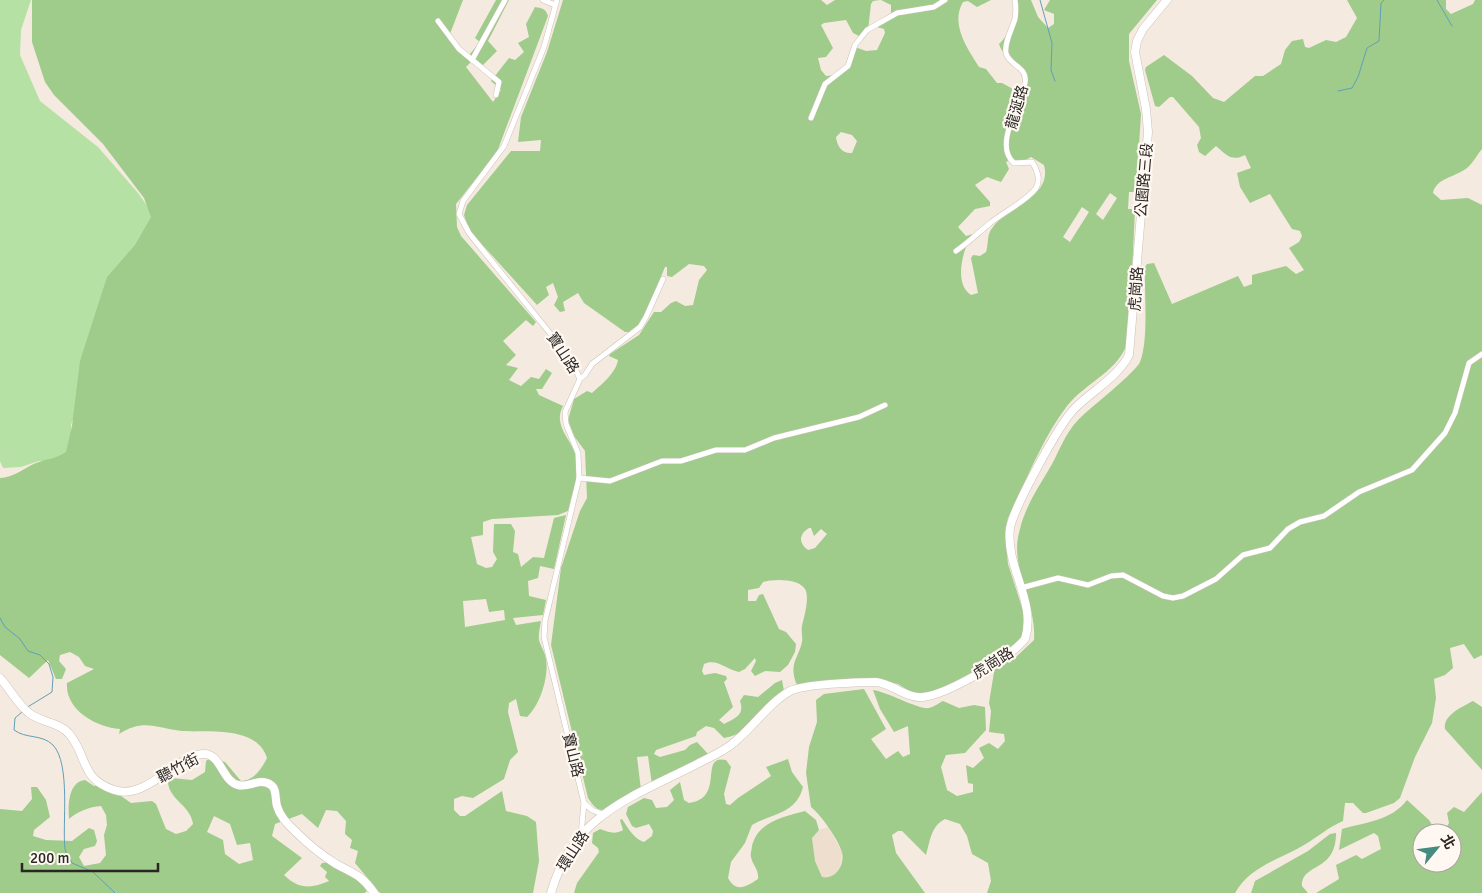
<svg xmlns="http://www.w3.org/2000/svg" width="1482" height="893" font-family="Signika,'Noto Sans TC',sans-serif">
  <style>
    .built { fill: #eedece }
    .green { fill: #b6e1a4 }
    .forest { fill: #9fcb8b; fill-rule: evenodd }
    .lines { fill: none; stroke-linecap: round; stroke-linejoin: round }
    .stream { stroke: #619fb7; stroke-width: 1 }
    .street-casing { stroke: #ccc2b8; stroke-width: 6 }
    .secondary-casing { stroke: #ccc2b8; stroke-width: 9 }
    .street { stroke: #fff; stroke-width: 5 }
    .secondary { stroke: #fff; stroke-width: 8 }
    .labels { text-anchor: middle; stroke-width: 4.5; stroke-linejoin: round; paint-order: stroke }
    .street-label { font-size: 15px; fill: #2a2723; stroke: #fff8f2 }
  </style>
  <rect width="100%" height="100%" fill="#f5eae0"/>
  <polygon class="built" points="828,827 842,852 840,869 836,875 829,878 822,877 815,861 812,838 819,830"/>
  <polygon class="green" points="0,0 31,0 21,30 20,55 40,101 98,147 138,193 158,221 81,396 71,425 72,450 69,461 39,461 21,467 3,468 0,461"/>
  <g class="forest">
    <path d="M32,0h431l-15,39 21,16 11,-13 -5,-4 21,-38h13l-21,41 9,10 -16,16 -7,-8 -8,8 27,35 8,-12 -10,-9 18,-23 6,2 9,-8 -6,-9 11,-6 -3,-13 9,-17c7,1 11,2 13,9l-51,136 -41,52 1,23 4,9 75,86 -3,4 -7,-6 -23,21 13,14 -10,10 12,3 -9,12 12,6 10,-9 8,2 7,-10 6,4 -10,16h-6l3,6 24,11c-12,22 14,37 15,58 0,15 -7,33 -10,47l-10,4 -66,4 -9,3v13l-12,2 6,27 9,4 6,-1 5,-8 -4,-7 1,-28h17l4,7 -2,21 5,2 3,13 12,-10 11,1 10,-40 12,-3 -12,54 -14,-3 -2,12 -10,3 1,15 17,4 -3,15 -30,3 3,7 25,-4c-1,6 -3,14 -2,19 2,7 6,12 7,19 3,18 -6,46 -19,58l-7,-1 -4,-17 -7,4 -1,9 10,40 -8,8 -6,19 -31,19 -11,-2 -8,3v11l6,6h5l37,-25 4,20 21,5 9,6 3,39 -6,32h-153l-25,-30 3,-12 -8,-3 2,-8 -7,-6 1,-13 -9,-10 -11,-1 -8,18 -16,-14 -27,10 -3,12 30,22 -18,17c14,14 27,14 45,6l-4,-4 2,-5 -7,-6 2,-3c20,-4 33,13 46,26l-3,4h-365v-84l22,2 10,-12 -1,-12h6l9,13 4,17 -16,13 -1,6 13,4 26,1 17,-13 5,2 3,11 -2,5 -11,3 -5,8 5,9 16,-3 6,-8 -2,-20 3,-10 -1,-10 -5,-9c-12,1 -23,5 -32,13 -1,-13 -1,-37 16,-39l9,6 10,-2 27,19 21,-2 4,3 10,25 10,5 10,-3 7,-7c-2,-18 -23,-24 -25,-41l3,-5 21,2 13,-8 1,-11 4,-3 15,4 16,19c13,0 21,-13 26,-23 -11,-33 -58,-25 -85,-27 -25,-3 -39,-13 -63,3l1,-5c-24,-2 -55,-19 -53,-46l27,-14 -9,-3 -6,-9 -9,-5 -10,3 -1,6 7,8 -4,10h-6l-8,-19 -19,18 -29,-23v-177c13,0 24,-10 36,-15 10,-4 20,-4 30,-11l6,-26 8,-65 27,-84 28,-32 16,-28 -7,-19 -41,-54 -49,-49 -9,-13 -13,-40zM486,599l3,13 15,-2 1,10 -40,7 -2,-26zM214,816l16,8 7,21 13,-2 3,17 -14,4 -14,-10 -2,-14 -16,-8z"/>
    <path d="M563,0h258l6,5 8,-5h45l-7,1 -2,3 -3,26 -9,6 -6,-3 -7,-13 -22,3 -3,2 12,23 -7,9 -8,1 3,12 5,6c20,-1 21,-14 29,-29l11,4 11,-1 8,-17 -1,-4 -7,-2 -2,-4 16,-10v-8l-10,-5h110l-14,7 -9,-6 -5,1c-13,22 4,46 16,65l7,2 11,14h5l13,7 7,-3c5,-20 -18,-26 -23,-43 12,-10 15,-29 17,-44h15l7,17 10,11 6,-4v-10l-10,-4 6,-10h107l-28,34v27l12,53 -5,78h-7l-1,17h7l-6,130c-10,33 -42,42 -62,67 -25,33 -41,75 -59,112l-3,15 3,31 18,56 -1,11 -7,14 -22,15 -61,34 -19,1 -18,-11 -19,-4 -80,5 -3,-2c-7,-20 2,-24 6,-41 1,-5 -1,-10 0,-16 2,-9 7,-25 4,-35 -5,-13 -33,-12 -43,-9l-4,6 -11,2v11h8l3,-6 4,-1 16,35 7,3 10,12 -1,8 -7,13 -8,7 -15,-1 -10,5 -4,-5 5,-10 -1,-3 -10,11 -6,3c-12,-2 -22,-14 -35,-8l-2,7 2,4 11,-2 11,3 1,3 -3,3 9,25 -14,13 5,4c11,-6 21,-9 16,-23l4,-6 14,2 17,-14 7,-3 2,11c-17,17 -35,43 -60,47l-10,-10 -8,-2 -9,6 -1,4 -40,14 -2,4 6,3 25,-7 5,-5 7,-3 11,12 -56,31 -4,-29 -11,1 4,33 -35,20c-10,1 -13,-5 -18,-12l-37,-153 10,-77 19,-57 7,-13 -2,-47 -11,-15 -6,-16 6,-21 13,-8 5,2c9,-8 24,-20 26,-33l-9,-4 1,-2 29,-19 15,-23h7l10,-9 5,-2 9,5 8,-1 6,-25 8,-10 -3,-4 -15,-2 -17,13 -5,-1v-9h-2l-22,53 -12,12h-6l-41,-29 -6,-10 -15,9 2,9 -5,1 -6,-7 4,-8 -5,-14 -7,4 3,8 -12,10 -68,-75 -5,-15 3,-10 44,-54h29l1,-11 -23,2 3,-25 26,-65zM841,132l11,3 5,6 -5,12c-10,1 -15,-7 -16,-16zM1031,157l13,8c9,31 -38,44 -51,62 -7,8 -4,16 -7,25l-6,4 -7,-1 -2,3 7,35 -7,2c-18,-11 -8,-48 2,-61l-7,2 -8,-9 17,-18 15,-3v-4l-15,-17 12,-8 14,5 8,-13 -3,-7 4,-2 11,3zM1110,193l7,5 -14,22 -7,-6zM1082,207l7,5 -19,30 -7,-5zM809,528h2l3,8 7,-7 6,5 -12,14 -7,2c-10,-7 -9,-16 1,-22z"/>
    <path d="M1347,0h99v9l5,5 22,-10 2,-4h7v149c-5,6 -9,14 -15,19 -11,9 -31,10 -34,25l8,7 27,-2 14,7v450l-8,4 -10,-15 -14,4 3,20 -8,7 -11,4 2,19 -4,25 -17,34 -15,41 -6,5 -28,10h-3l-10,-10h-8l-2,18c-16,7 -25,16 -39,24 -25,15 -54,21 -69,48h-248l4,-12 -3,-18 -16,-9 -5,-18 -7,-12 -15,-5c-14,7 -15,22 -19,36l-24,-24h-4l-6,4 4,18 29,40h-351l3,-10 22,-31 -1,-4 -6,-5 1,-10 7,-4c8,3 15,6 23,1l-3,-10 2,-1c6,9 12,20 22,23l8,-6 1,-5 -4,-7 -13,4 -4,-2 -6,-12 2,-7 16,-9 8,2 4,8 11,-1 7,-7 -4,-10 10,-8 4,18 5,3c37,-5 9,-49 37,-43l5,7 -7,27 2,10 4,1 8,-7 33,-22 -5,-9 22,-8 4,13 11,15c-7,27 -30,26 -51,38l-7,18 -14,19 -3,16c8,15 18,9 30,1 1,-10 -5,-13 -7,-22 -1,-3 1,-8 1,-11 6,-25 32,-29 53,-35l11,9 3,10 -7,8 3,23 7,16c14,3 23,-12 20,-25 -4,-13 -21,-37 -31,-45l-5,-34 3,-26 8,-25 -1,-22 8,-6 40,-5 22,40 -15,10 15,20 12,-8 5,6 7,-3 -2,-28 -14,6 -14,-23 -7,-19c15,2 46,20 56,18 5,-1 10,-5 14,-7l16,7 15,-3 11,2 1,23 -21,23 -19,2 -5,12 6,23 10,6 16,-4v-8l-5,-1 -2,-18 7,3 11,-10 -5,-10 10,-5 9,6 7,-8 -1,-7 -15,-2 2,-21 -2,-8 6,-37 20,-8 19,-18c3,-38 -26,-73 -14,-111 5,-21 17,-40 28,-58 11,-18 16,-37 31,-52 11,-11 57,-47 61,-57 9,-23 4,-69 5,-95l2,-3 7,-1 18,41 66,-28 6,11 8,-3v-9l34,-9 10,8 8,-4 -15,-22 10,-6 3,-6 -2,-5 -8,-2 -22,-35 -20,9 -10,-16 -3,-14 14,-5 -6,-13c-13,7 -19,0 -29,-9l-11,10 -6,-4 -2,-7 4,-7 -2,-11 -26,-30h-3l-11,10 -4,-1 -10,-36 1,-3 18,-12 28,21 21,22 11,4 31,-26h8l18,-12 4,-14 7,-9 11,-2 2,8 4,1 17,-8 10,2 10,-5 11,-19z"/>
    <path d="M1473,701l9,6v63l-37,-41c-2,-14 17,-22 28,-28z"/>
    <path d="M1482,792v101h-166l23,-14 -3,-14 20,-10 6,4 19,-10 -3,-13 -4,-3 -35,17 3,-21c24,-7 49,-8 65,-29l22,20 8,13h-15v30h30v-30h-13l5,-2 5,-8 -2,-10 7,-6 10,5z"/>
    <path d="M1336,833c0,40 -34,29 -34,53l6,7h-57l4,-12 53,-30 22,-17z"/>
  </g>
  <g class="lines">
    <g class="stream">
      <polyline points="1040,0 1052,43 1051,70 1055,81"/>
      <polyline points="1437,0 1452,26"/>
      <polyline points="1338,91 1352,88 1358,77 1367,48 1379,41 1381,3 1384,0"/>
      <polyline points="0,618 5,627 20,639 28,651 40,655 49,664 53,677 52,692 26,708"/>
      <path d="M22,712l-7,6 -1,12c12,9 28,4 39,15 18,19 9,80 12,104 1,5 5,10 7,14l21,9 22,21"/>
    </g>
    <defs>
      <g id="street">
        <polyline points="543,0 555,5"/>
        <polyline points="557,0 544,47 504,146 463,201 459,214 469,233 570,358 580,379 565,412 566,424 578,453 579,478 545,621 544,637 584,803 581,835"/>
        <polyline points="438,21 459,49 499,82 496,95"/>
        <polyline points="472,60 505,0"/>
        <polyline points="811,118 825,84 848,66 855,45 867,30 897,13 934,7 945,0"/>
        <path d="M956,251c12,-8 22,-18 33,-27 13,-11 38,-23 47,-36 5,-8 1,-19 -4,-26l-18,1c-21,-17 7,-60 11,-80 3,-17 -16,-17 -19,-30 -2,-10 6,-24 9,-34 1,-6 1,-13 0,-19"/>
        <polyline points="580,379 585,375 592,364 640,327 646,317 663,279"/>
        <polyline points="579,478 610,481 662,461 681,461 716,450 745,450 774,438 859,417 885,405"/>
        <polyline points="1021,588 1058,578 1088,585 1111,576 1123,575 1163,596 1173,598 1183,596 1216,579 1243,555 1270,548 1288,529 1300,522 1324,516 1359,492 1412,470 1445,433 1455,413 1469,363 1482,354"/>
        <polyline points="584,803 592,810 602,814"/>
      </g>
      <g id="secondary">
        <path d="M0,678c10,11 17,25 29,35 13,10 32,9 42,23 17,23 10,43 43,54 33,11 62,-35 89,-36 18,-1 19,27 35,31 11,3 22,-8 33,0 6,4 4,15 6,21 3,11 12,20 20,27 11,11 26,23 39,31 18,10 26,11 38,29"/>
        <path d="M551,893c22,-78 79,-95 144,-128 11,-6 23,-11 33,-18 22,-15 39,-43 62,-56 14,-7 67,-9 86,-9 15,1 31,17 47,15 25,-3 85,-38 102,-58 12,-37 -20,-72 -15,-111 4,-21 49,-104 65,-120 17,-17 43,-31 54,-53l19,-223 -2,-23 -11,-57 2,-11 6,-12 24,-29"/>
      </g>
    </defs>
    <use href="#street" class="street-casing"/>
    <use href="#secondary" class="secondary-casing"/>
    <use href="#street" class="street"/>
    <use href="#secondary" class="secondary"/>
  </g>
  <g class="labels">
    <g class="street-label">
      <text transform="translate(1017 107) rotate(-74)" y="5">龍涎路</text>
      <text transform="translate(1144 180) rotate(-85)" y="5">公園路三段</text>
      <text transform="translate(1136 289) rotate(-86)" y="5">虎崗路</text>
      <text transform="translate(563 353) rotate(57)" y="5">寶山路</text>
      <text transform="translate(993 663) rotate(-32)" y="5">虎崗路</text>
      <text transform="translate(573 755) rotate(76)" y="5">寶山路</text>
      <text transform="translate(178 768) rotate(-28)" y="5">聽竹街</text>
      <text transform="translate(573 851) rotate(-57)" y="5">環山路</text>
    </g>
  </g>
  <g transform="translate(1437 848) rotate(61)"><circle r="24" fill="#fff8f2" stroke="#aaa49f"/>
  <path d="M0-4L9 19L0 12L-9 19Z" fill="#468b7f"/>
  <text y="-8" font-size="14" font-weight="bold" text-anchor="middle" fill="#2a2723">北</text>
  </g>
  <path d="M22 863v8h136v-8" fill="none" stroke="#2a2723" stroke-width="2.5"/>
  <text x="30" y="863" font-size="15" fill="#2a2723" stroke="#fff8f2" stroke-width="4" paint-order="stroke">200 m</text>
</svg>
